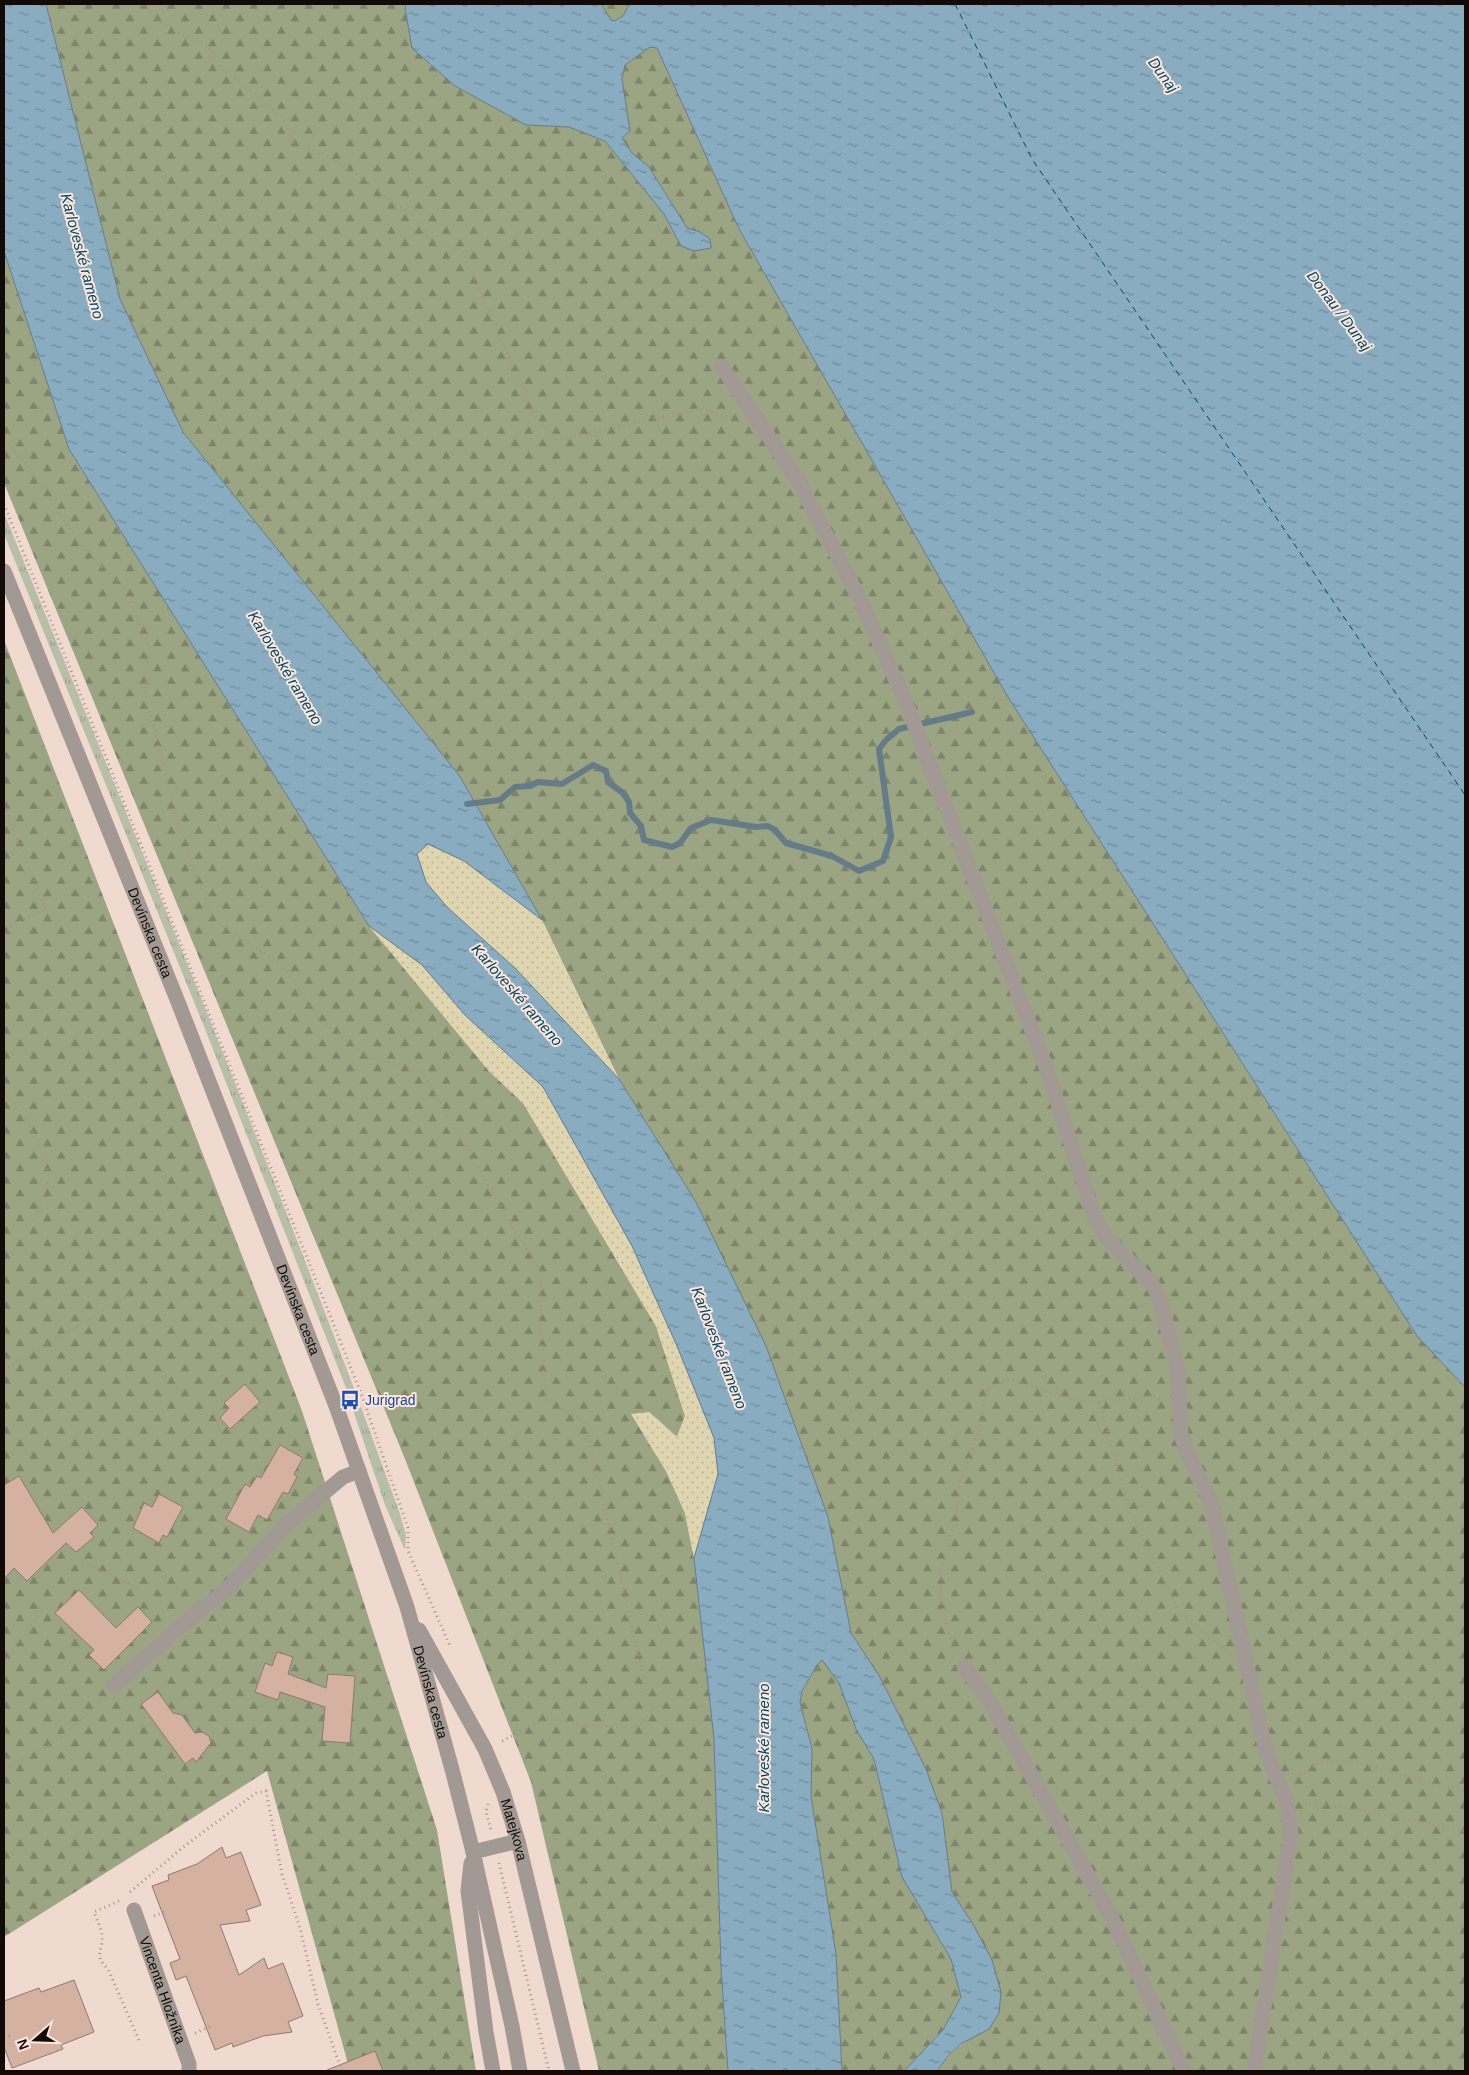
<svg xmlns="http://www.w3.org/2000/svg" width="1469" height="2075" font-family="Arial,sans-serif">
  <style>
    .grass { fill: url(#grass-tufts) }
    .forest { fill: url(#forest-firs) }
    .sand { fill: url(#sand-dots) }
    .water { fill: url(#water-ripples); stroke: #667b88 }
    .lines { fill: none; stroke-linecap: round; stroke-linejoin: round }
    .stream { stroke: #667b88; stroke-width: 6 }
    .ferry { stroke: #004662; stroke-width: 1; stroke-dasharray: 6 5; stroke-linecap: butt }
    .building { fill: #d4b1a1; stroke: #8e7970 }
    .path { stroke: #a4928b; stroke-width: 3; stroke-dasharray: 1 4; stroke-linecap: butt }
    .minor { stroke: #a29994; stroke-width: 15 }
    .labels { text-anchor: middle; stroke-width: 4; stroke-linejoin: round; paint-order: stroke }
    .street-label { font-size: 14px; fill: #110a07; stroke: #fde6dc }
    .transit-label { font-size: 14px; fill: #164399; stroke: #fde6dc; text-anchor: start }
    .water-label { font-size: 15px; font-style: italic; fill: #004662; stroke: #fde6dc }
  </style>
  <defs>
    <pattern id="grass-tufts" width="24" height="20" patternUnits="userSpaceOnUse" patternTransform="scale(1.25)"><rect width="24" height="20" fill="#b8bea9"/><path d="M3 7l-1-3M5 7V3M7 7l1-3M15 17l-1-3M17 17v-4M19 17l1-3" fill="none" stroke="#9da290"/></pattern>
    <pattern id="forest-firs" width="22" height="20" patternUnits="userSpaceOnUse" patternTransform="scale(1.25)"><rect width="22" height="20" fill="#9ba483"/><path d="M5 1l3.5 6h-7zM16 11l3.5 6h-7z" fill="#7d8469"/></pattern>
    <pattern id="sand-dots" width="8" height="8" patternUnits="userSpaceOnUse" patternTransform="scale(1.25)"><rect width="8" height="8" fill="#dfd5b0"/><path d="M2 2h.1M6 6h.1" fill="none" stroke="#beb696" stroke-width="1.8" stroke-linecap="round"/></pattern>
    <pattern id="water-ripples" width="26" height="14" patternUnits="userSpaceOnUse" patternTransform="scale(1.25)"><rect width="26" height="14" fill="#8aacc0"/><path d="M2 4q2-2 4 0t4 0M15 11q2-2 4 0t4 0" fill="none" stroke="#6f8a9a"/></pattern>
  </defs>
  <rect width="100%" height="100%" fill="#f0d9cf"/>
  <g class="grass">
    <path d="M4,513c119,292 239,583 351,878l-7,2 -143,-364 -201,-495z"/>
    <polygon points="361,1407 399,1511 406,1535 405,1550 385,1505 353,1410"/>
  </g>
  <g class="forest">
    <path d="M46,4h360l-1,4 7,40 43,38 71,39 43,2 36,14 59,73 17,32 19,-14 -13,-4 -38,-61 -17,-14 -10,-15 8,-7 -8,-52 3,-14 25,-18 7,1 82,181 269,468 409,639 48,51v684h-528c17,-24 27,-29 52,-42l-16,-105 -21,-32 -10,-79 -16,-44 -46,-92 -29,-44 -23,-116 -62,-171 -70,-144 -77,-123 -77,-159 -83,-145 -276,-343 -63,-133z"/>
    <polygon points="601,4 626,4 628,7 623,16 615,21 611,20"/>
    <polygon points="4,251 69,449 369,926 489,1071 523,1103 656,1326 685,1416 677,1437 649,1412 667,1473 685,1513 694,1558 714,1739 721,1967 728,2071 599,2071 531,1782 405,1459 4,483"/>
    <polygon points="4,640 302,1411 437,1830 476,2071 350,2071 267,1771 4,1937"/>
    <polygon points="822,1659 839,1683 856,1729 874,1759 902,1877 951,1959 961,1997 943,2030 904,2071 842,2071 836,1954 811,1796 812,1749 800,1702 802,1692 817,1665"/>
  </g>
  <g class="sand">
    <polygon points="428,844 464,861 542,920 619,1079 515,968 447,907 426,882 417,854"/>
    <polygon points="369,926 422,965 465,1015 543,1087 632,1246 677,1346 714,1438 718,1474 694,1558 685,1513 667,1473 631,1414 649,1412 677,1437 685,1416 656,1326 523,1103 489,1071"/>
  </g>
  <g class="water">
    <polygon points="4,4 46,4 120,299 183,432 459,775 542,920 464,861 428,844 417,854 426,882 447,907 515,968 619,1079 696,1202 766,1346 828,1517 851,1633 880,1677 926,1769 942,1813 952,1892 973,1924 992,1960 1001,1992 999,2013 989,2029 961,2044 948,2056 937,2071 904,2071 943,2030 961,1997 951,1959 902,1877 874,1759 856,1729 839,1683 822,1660 817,1665 802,1691 800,1702 812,1749 811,1796 836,1954 842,2071 728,2071 721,1967 714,1739 694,1558 718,1474 714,1438 677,1346 632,1246 543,1087 465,1015 422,965 369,926 69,449 4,251"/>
    <polygon points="406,4 601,4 611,20 615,21 623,16 628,7 626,4 1465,4 1465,1387 1417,1336 1008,697 739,229 657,48 650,47 625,65 622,79 630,131 622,138 632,153 649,167 687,228 700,232 710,239 711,248 694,251 681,246 664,214 605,141 569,127 526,125 455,86 412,48 405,8"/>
  </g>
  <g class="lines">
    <polyline class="stream" points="467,804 500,800 515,787 530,786 538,782 562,784 593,765 606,771 608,782 623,793 629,802 630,813 641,826 644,840 672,847 680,843 691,828 711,820 756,827 768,826 775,830 786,843 832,856 859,871 883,861 891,837 879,749 886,740 899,729 972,712"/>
    <polyline class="ferry" points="955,4 1032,159 1465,795"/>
  </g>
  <g class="building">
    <polygon points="245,1384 260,1402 230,1429 220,1418 229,1408 224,1403"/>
    <polygon points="280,1445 303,1458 294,1474 297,1477 288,1494 283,1492 267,1520 258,1515 249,1532 226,1519 245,1484 250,1487 257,1476 261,1478"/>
    <polygon points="19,1476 53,1533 82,1507 98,1525 90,1533 94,1537 76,1552 66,1543 27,1581 14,1568 4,1579 4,1485"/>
    <polygon points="159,1494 183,1507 167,1537 163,1535 159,1543 133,1528 144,1503 152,1507"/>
    <polygon points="79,1590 116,1628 138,1607 152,1622 104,1670 89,1655 94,1650 55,1613"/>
    <polygon points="277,1652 293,1657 288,1674 326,1688 328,1674 355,1676 350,1743 322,1741 325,1707 280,1692 278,1700 255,1692 265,1663 272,1666"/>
    <polygon points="158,1692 173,1713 182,1715 195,1733 202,1732 209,1736 211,1743 196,1762 193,1758 185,1764 141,1704"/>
    <polygon points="222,1847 226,1858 241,1852 261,1905 246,1910 250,1921 220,1925 239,1975 264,1958 268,1969 283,1963 303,2016 288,2022 292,2032 263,2036 233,2047 232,2043 215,2050 186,1976 176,1980 170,1963 180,1959 152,1886 169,1880 168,1875 197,1864"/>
    <polygon points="74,1980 94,2032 61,2045 63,2049 12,2068 4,2047 4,2001 39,1988 41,1992"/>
    <polygon points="375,2051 383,2071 327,2071 327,2070"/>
  </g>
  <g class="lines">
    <g class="path">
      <path d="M144,4c15,22 40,32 64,42l10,19 40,31 25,23 10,23 33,14 34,20 31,26 21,11 17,25 35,15 71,163 20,23 28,-4 115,-26 38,10"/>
      <polyline points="4,441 27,465 82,547 121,585 150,648 144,689 178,825 212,919 282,965 319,1019 366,1056 421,1071 541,1274 541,1339 546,1400 585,1421 642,1671 653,1711 637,1727 596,1726 545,1719 500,1742"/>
      <polyline points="4,504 316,1280 362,1396 408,1528 408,1551 451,1648"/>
      <polyline points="4,806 46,910 16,922 4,934"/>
      <polyline points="4,1091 29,1122 50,1177 33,1225"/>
      <polyline points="4,1370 134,1292"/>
      <polyline points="1099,1402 1128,1507 1148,1550 1181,1613 1226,1651"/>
      <polyline points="83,1562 138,1588"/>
      <polyline points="957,1652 946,1626 941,1600 941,1572 957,1513 958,1489 979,1429 988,1388 1006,1379 1030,1385 1063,1397 1091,1402 1153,1396 1162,1399"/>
      <polyline points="4,1662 38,1616"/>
      <path d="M4,1769c42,-21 68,-37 100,-72"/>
      <polyline points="1296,1778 1316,1764 1334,1762 1361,1763 1438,1786 1465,1790"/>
      <polyline points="488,1804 486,1812 491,1830"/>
      <polyline points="1305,1804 1347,1807 1465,1831"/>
      <polyline points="499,1863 549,2071"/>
      <polyline points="130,1892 187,1844 256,1793 266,1791 282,1874 300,1928 318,2004 342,2071"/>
      <path d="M119,1901l-25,11c3,8 7,16 8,24 1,16 -9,19 6,33l31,71"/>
      <polyline points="154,1916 167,1911"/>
      <polyline points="195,2033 212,2026"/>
      <polyline points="4,2038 10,2036"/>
    </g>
    <g class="minor">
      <polyline points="722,367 797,479 859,597 906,703 1046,1067 1094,1215 1105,1236 1153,1285 1161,1303 1178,1370 1181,1435 1187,1452 1211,1502 1266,1752 1287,1802 1291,1833 1254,2071"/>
      <path id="s1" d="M4,571l172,426 160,409 71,201 46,166 20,79 39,174 8,45"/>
      <path id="s2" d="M419,1630l66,119 18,43 15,49 55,230"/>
      <polyline points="964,1666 990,1702 1111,1916 1184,2071"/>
      <polyline points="114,1686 175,1631 226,1590 288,1523 343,1477 359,1471"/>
      <polyline points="473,1852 518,1841"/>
      <polyline points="471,1863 468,1891 486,2032 493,2071"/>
      <path id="s3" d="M134,1910l55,154v7"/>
    </g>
  </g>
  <defs>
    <symbol id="bus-bare" viewBox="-9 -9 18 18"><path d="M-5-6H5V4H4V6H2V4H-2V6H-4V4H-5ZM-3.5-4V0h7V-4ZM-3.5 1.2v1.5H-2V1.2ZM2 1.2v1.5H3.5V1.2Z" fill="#1a4fb4" stroke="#fde6dc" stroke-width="2.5" paint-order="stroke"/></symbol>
  </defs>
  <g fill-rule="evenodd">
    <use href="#bus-bare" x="336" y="1386" width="28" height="28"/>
  </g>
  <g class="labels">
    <g class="street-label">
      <text dy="5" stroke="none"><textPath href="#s1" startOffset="390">Devínska cesta</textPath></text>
      <text dy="5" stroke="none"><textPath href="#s1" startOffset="795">Devínska cesta</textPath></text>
      <text dy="5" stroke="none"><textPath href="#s1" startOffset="1200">Devínska cesta</textPath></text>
      <text dy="5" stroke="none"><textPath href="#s2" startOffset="222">Matejkova</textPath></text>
      <text dy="5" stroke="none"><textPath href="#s3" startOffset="85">Vincenta Hložníka</textPath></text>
    </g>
    <g class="transit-label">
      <text x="365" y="1405">Jurigrad</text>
    </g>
    <g class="water-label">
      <text transform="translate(1163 75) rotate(54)" y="5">Dunaj</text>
      <text transform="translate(82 256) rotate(75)" y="5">Karloveské rameno</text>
      <text transform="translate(1339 311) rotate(53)" y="5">Donau / Dunaj</text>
      <text transform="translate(285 668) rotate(59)" y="5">Karloveské rameno</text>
      <text transform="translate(517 995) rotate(49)" y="5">Karloveské rameno</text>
      <text transform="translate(719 1348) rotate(69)" y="5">Karloveské rameno</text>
      <text transform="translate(764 1748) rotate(-90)" y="5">Karloveské rameno</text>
    </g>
  </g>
  <rect width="1469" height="2075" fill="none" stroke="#110a07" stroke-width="10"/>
  <g transform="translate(35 2040) rotate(250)" stroke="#fde6dc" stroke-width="4" paint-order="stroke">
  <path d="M0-4L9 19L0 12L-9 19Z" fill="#110a07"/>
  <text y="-8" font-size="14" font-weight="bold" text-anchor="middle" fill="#110a07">N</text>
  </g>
</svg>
